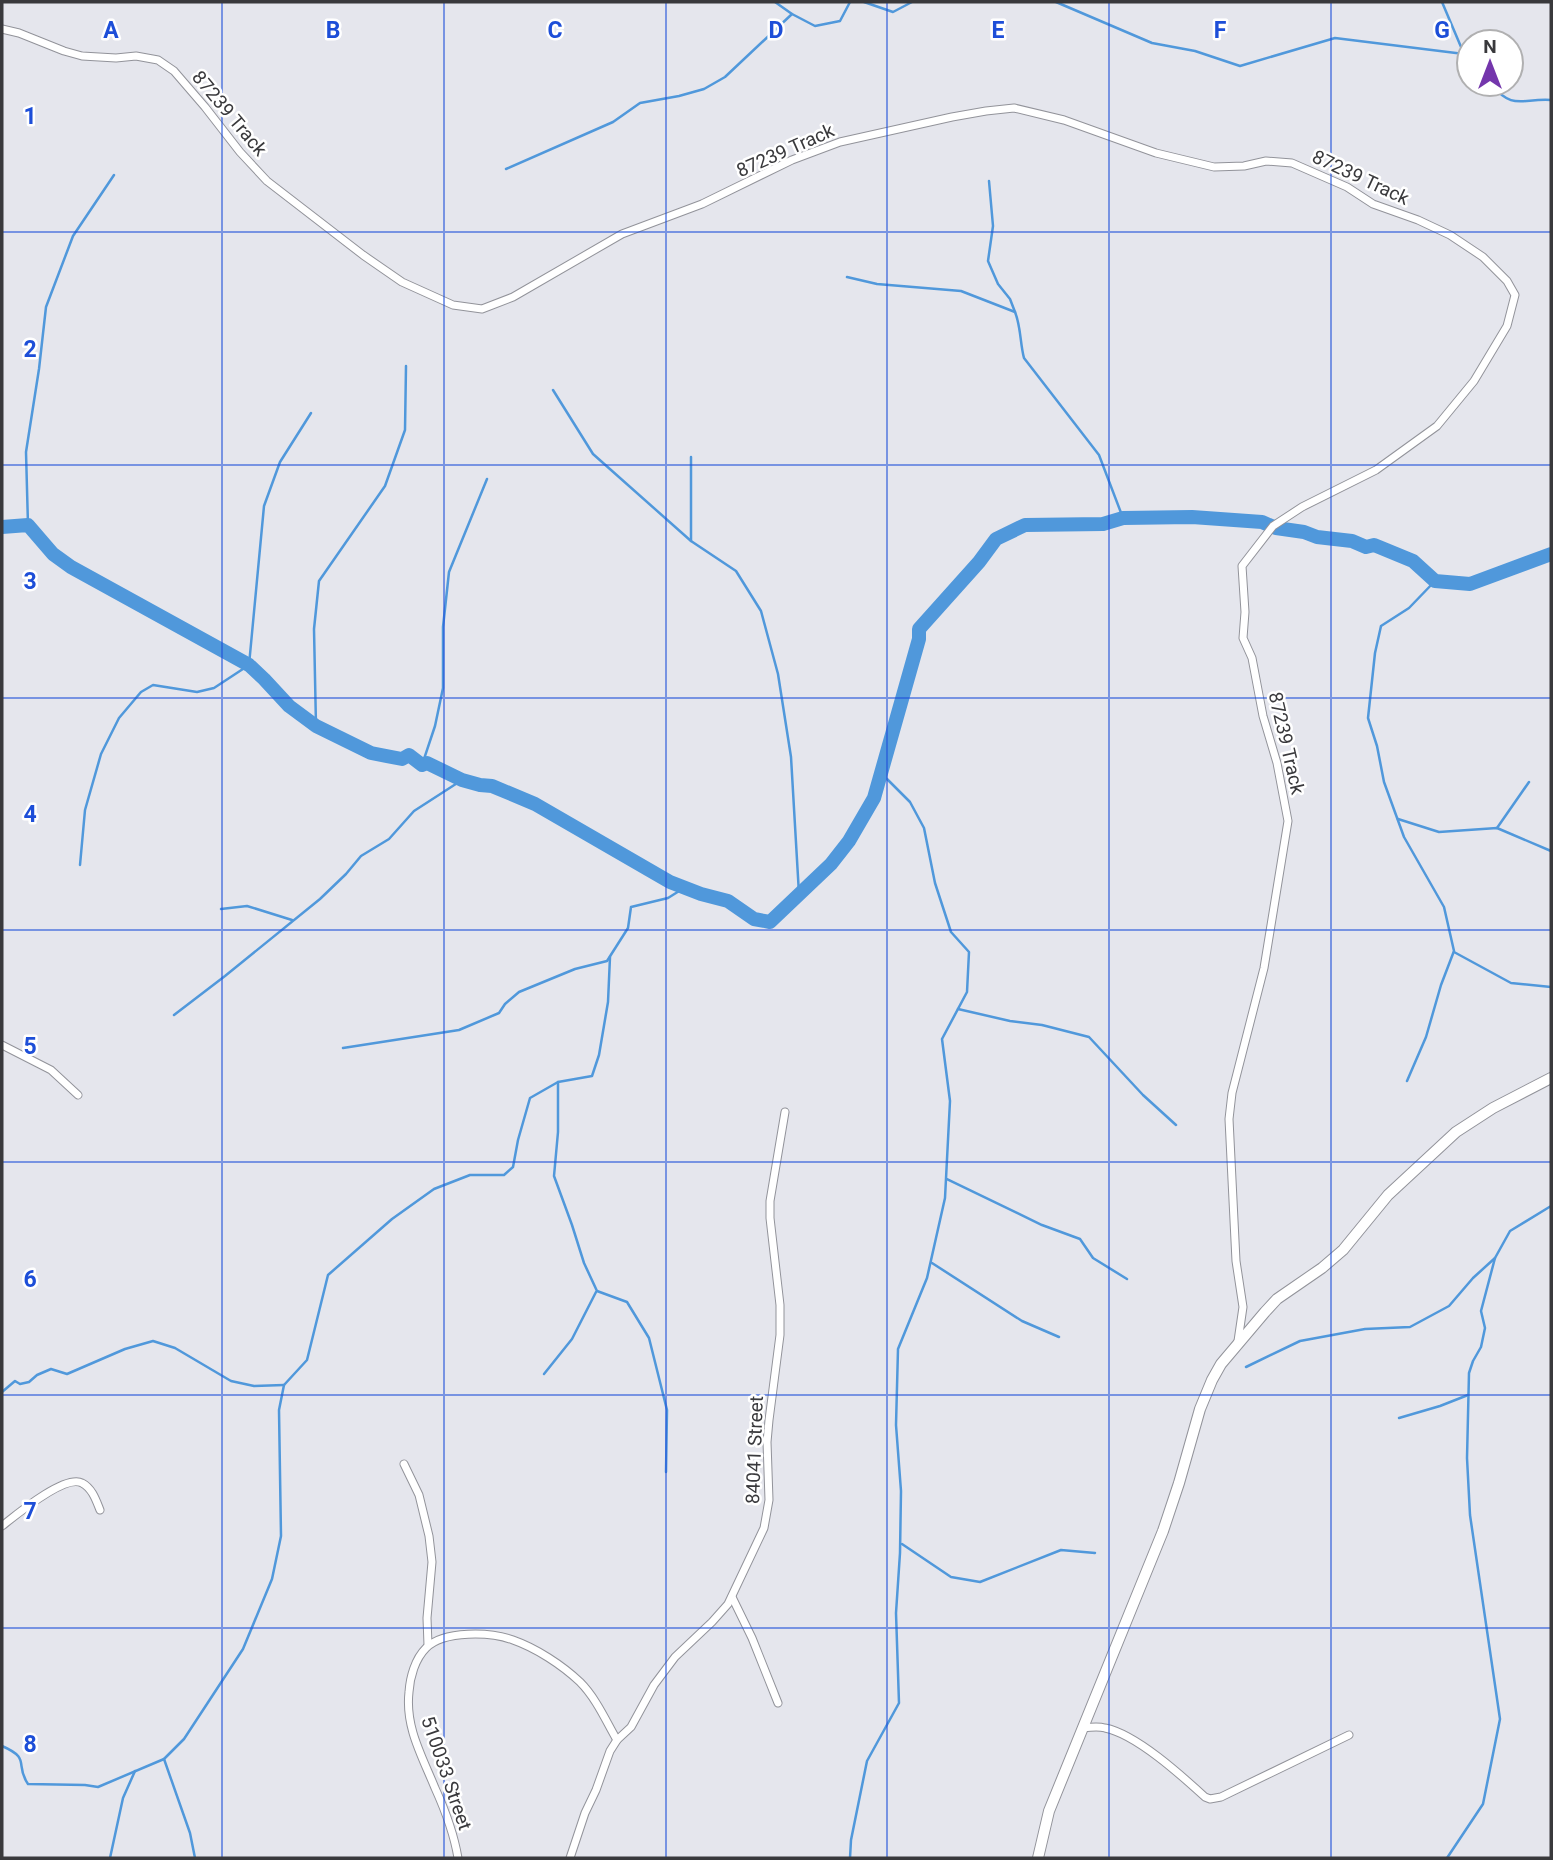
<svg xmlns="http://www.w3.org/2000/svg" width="1553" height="1860" font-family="Roboto,sans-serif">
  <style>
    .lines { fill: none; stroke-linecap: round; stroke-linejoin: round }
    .stream { stroke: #5098db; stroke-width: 2.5 }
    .river { stroke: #5098db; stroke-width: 14 }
    .street-casing { stroke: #92939a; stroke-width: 9 }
    .secondary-casing { stroke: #92939a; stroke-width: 12 }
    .street { stroke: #fff; stroke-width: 7 }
    .secondary { stroke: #fff; stroke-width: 10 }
    .grid { fill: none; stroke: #1d4ed8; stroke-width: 2; stroke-opacity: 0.55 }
    .labels { text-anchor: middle; stroke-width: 5; stroke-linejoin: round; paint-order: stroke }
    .street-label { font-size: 19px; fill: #39393c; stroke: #fff }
    .grid-label { font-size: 23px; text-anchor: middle; font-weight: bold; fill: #1d4ed8; stroke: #fff; stroke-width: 5; stroke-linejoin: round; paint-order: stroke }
  </style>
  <rect width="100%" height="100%" fill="#e5e6ed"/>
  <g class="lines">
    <g class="stream">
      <polyline points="775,2 792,14 815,26 840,21 850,2"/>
      <polyline points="864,2 893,12 912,2"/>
      <polyline points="1056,2 1152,43 1195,51 1240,66 1335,38 1464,54"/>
      <polyline points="1442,2 1464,54 1469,59"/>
      <path d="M1491,84c22,27 31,14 60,16"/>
      <polyline points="506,169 613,122 640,103 679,96 704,89 725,77 792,14"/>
      <polyline points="989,181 993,226 988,261 998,284 1010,299 1015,312"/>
      <path d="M847,277l30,7 84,7 54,21c6,15 5,31 9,46l75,97 24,63"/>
      <polyline points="553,390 593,454 691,541 736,571 761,611 778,674 791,757 799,894"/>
      <polyline points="691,457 691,541"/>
      <polyline points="28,525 26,452 39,369 46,307 73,236 114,175"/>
      <polyline points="316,726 314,629 319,581 385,486 405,430 406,366"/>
      <polyline points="422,765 435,726 443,688 443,627 449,572 487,479"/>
      <polyline points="1398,819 1439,832 1497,828 1551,851"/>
      <polyline points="1497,828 1529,782"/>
      <polyline points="80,865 85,810 101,754 119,718 141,692 153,685 197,692 214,688 249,665 264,506 280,462 311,413"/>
      <polyline points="221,909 247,906 292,920"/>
      <polyline points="1454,952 1511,983 1551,987"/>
      <polyline points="958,1009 1010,1021 1042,1025 1089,1037 1143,1095 1176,1125"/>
      <polyline points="174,1015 225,976 320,899 346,874 361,856 389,839 414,811 462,780"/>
      <polyline points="343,1048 459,1030 499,1013 505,1004 519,992 575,969 607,961 628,928 631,907 668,898 684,888"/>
      <polyline points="1407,1081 1426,1037 1441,985 1454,951 1444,907 1404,837 1384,782 1377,746 1368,718 1375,653 1381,626 1409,608 1435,581"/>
      <polyline points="558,1082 558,1132 554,1176 572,1225 584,1263 597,1291 627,1302 649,1338 667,1410 666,1472"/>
      <polyline points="947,1179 1042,1225 1080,1239 1093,1258 1127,1279"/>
      <polyline points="932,1263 1022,1321 1059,1337"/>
      <polyline points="1246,1367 1300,1341 1365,1329 1410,1327 1449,1306 1473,1278 1495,1258 1510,1231 1551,1206"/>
      <polyline points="544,1374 572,1339 596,1292"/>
      <polyline points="2,1392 15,1381 20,1384 29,1382 37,1375 51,1369 67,1374 125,1349 153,1341 175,1348 231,1381 254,1386 284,1385"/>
      <polyline points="1399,1418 1440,1406 1468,1395"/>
      <polyline points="902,1544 951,1577 980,1582 1061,1550 1095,1553"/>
      <path d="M2,1746c30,13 12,18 26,38l57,1 13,2 66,-28 20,-20 59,-90 29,-70 9,-43 -2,-126 5,-25 23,-25 21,-85 64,-56 42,-30 36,-14h34l9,-8 5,-27 12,-42 28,-16 34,-6 7,-21 9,-53 2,-45"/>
      <polyline points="164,1759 190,1833 195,1858"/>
      <polyline points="110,1858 123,1798 135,1771"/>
      <polyline points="850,1858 851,1840 867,1761 899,1703 896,1613 900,1553 901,1491 896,1425 898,1349 927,1278 945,1198 950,1101 942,1039 967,992 969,952 951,932 935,883 924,828 910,802 881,773"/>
      <polyline points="1447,1858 1483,1804 1500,1719 1470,1515 1467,1458 1469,1373 1473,1361 1481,1347 1485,1328 1481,1311 1495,1258"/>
    </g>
    <polyline class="river" points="2,527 28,525 53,554 71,567 249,665 264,679 289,706 316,726 371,753 402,759 409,755 422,765 427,763 462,780 480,785 492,786 535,804 670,882 701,894 728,901 754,919 770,922 831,864 849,841 874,798 919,639 919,629 979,562 996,539 1025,525 1103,524 1123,518 1192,517 1262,522 1276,528 1304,532 1317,537 1352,541 1366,547 1374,545 1379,547 1413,561 1435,581 1470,584 1551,554"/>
    <defs>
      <g id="street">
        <polyline points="2,29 19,33 64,51 82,56 116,58 136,56 158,60 174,71 205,107 240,152 267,181 363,255 402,282 453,305 482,309 513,297 622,234 702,204 792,160 840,142 952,117 986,111 1014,108 1064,120 1156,153 1214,167 1244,166 1266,161 1292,163 1347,187 1373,204 1418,220 1450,235 1483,257 1507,281 1515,295 1507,326 1474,381 1437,426 1376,470 1302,507 1273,526 1242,566 1245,612 1243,638 1252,658 1263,716 1277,763 1288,821 1264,968 1232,1093 1229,1119 1236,1261 1243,1307 1238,1341"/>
        <polyline points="2,1045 51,1070 78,1095"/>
        <polyline points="404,1464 419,1495 429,1536 432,1562 427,1618 428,1645"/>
        <path d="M2,1526c14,-11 63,-52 80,-43 10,5 14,17 18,27"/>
        <polyline points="732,1597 752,1638 778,1703"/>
        <path d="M1083,1728c8,-1 15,-2 22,0 31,6 77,48 100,69l5,2 11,-2 128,-62"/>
        <path d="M458,1858c-4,-24 -13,-48 -23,-70 -13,-32 -30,-61 -26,-96 1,-15 6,-33 17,-44 18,-18 65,-16 87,-8 23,8 49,25 67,42 16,16 26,39 37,58"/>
        <polyline points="570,1858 585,1813 596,1790 610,1751 617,1740 631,1727 654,1685 675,1657 712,1622 728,1604 764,1528 769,1500 767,1442 769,1420 780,1335 780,1305 770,1218 770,1201 785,1112"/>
      </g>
      <polyline id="secondary" points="1038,1858 1049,1811 1163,1531 1179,1483 1200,1409 1212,1380 1221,1364 1265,1312 1277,1299 1322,1268 1343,1250 1388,1195 1456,1132 1493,1108 1551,1078"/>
    </defs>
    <use href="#street" class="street-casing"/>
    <use href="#secondary" class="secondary-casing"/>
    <use href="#street" class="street"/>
    <use href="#secondary" class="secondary"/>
  </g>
  <path class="grid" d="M222,2v1856M444,2v1856M666,2v1856M887,2v1856M1109,2v1856M1331,2v1856M2,232h1549M2,465h1549M2,698h1549M2,930h1549M2,1162h1549M2,1395h1549M2,1628h1549"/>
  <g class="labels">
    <g class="street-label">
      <text transform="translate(230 113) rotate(50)" y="7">87239 Track</text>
      <text transform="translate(785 150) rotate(-24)" y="7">87239 Track</text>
      <text transform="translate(1361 177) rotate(25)" y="7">87239 Track</text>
      <text transform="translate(1287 743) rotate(77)" y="7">87239 Track</text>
      <text transform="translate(754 1450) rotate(-88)" y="7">84041 Street</text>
      <text transform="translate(447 1773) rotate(71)" y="7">510033 Street</text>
    </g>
  </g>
  <g class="grid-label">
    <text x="111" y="38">A</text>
    <text x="333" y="38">B</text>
    <text x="555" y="38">C</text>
    <text x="776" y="38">D</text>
    <text x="998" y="38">E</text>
    <text x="1220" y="38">F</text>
    <text x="1442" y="38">G</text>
    <text x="30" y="124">1</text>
    <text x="30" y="357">2</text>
    <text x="30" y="589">3</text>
    <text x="30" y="822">4</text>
    <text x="30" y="1054">5</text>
    <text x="30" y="1287">6</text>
    <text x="30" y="1519">7</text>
    <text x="30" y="1752">8</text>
  </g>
  <rect width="1553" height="1860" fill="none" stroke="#39393c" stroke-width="7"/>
  <g transform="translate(1490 63)"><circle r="33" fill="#ffffff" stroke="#b0b0b1" stroke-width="2"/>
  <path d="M0-5L12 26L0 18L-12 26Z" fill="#7436ac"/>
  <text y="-10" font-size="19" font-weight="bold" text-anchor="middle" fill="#39393c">N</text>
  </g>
</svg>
